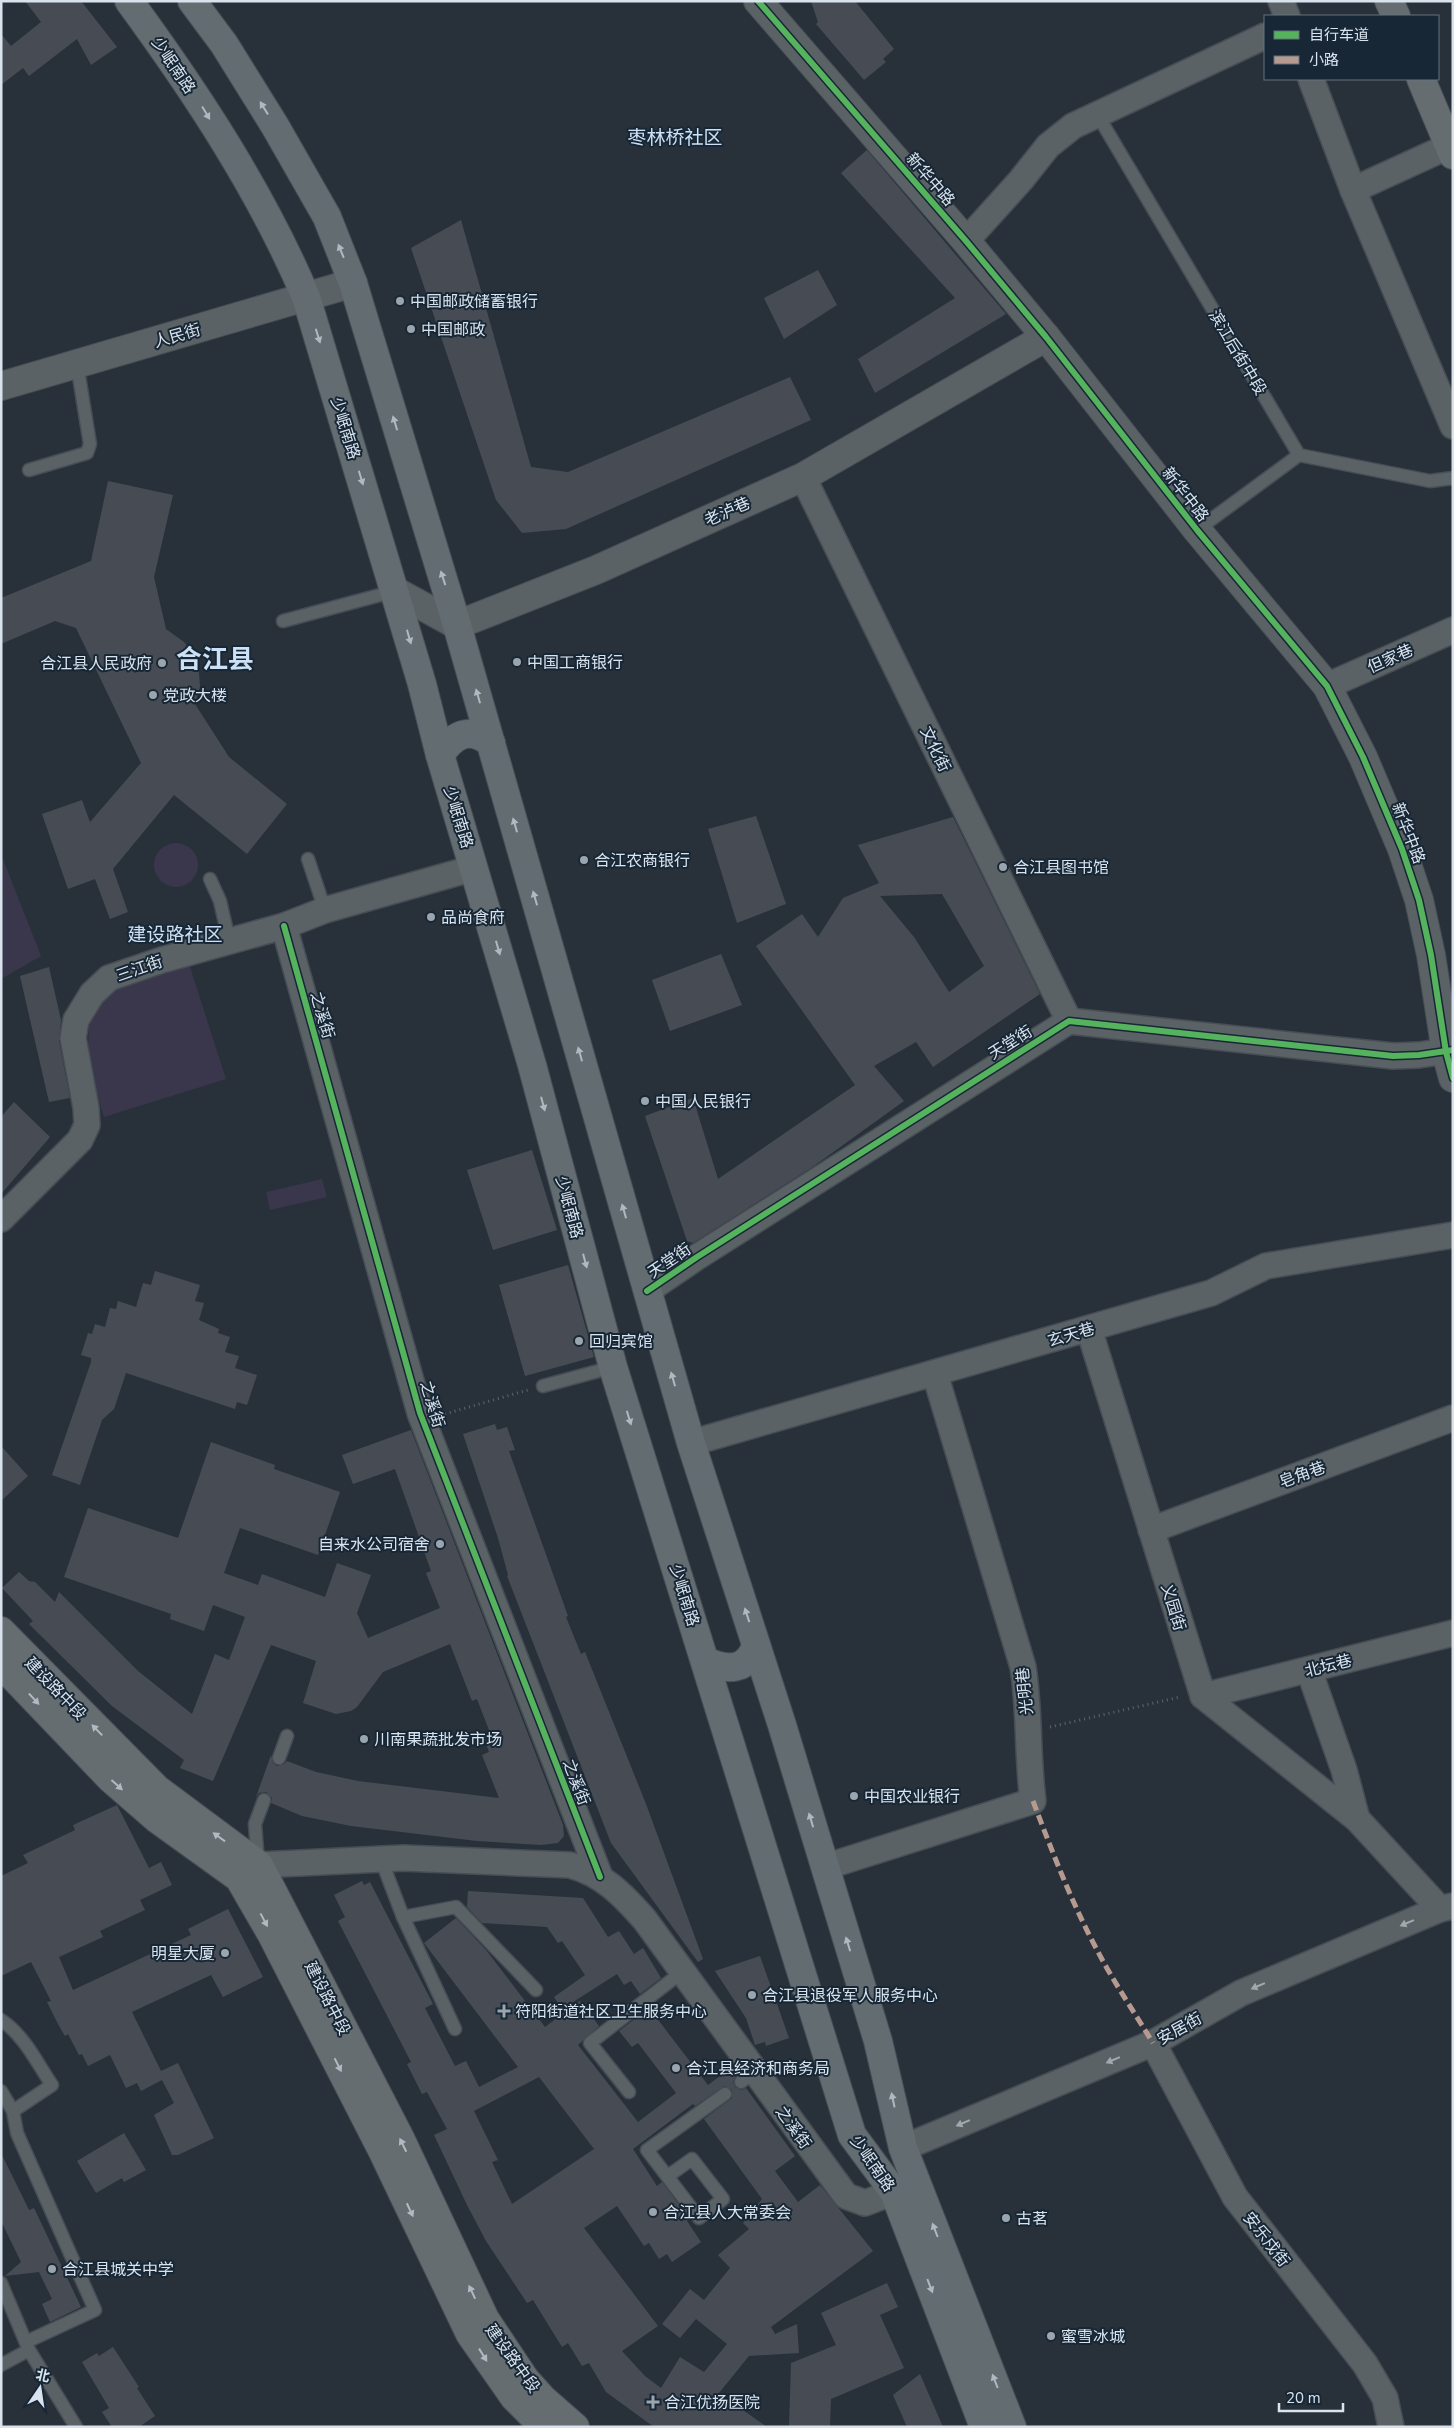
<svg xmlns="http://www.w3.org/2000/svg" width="1454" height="2428" font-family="'Nunito Sans','Noto Sans SC',sans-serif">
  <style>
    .green { fill: #3a364c }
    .building { fill: #474c54; fill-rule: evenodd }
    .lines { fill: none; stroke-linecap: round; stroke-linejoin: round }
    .service-casing { stroke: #464d55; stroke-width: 15 }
    .minor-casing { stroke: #464d55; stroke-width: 28 }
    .tertiary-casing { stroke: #464d55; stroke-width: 30 }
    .secondary-casing { stroke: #464d55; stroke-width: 30 }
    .primary-casing { stroke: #464d55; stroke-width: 30 }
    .path { stroke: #5e6468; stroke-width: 3; stroke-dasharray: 1 4; stroke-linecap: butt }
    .service { stroke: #5b6265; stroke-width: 12 }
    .minor { stroke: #5b6265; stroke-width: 25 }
    .tertiary { stroke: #5b6265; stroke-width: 28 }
    .secondary { stroke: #656d71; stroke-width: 28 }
    .primary { stroke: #626c71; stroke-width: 28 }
    .quiet { stroke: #b69a8f; stroke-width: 5; stroke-dasharray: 10 5; stroke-linecap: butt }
    .cycleway-casing { stroke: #172736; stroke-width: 9 }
    .cycleway { stroke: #56b35d; stroke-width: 6 }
    .oneway { fill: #afb9c2 }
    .oneway2 { fill: #b0bac2 }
    .oneway3 { fill: #a0a9b0 }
    .poi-dot { fill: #9ba5ae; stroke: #172736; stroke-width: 2 }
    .labels { text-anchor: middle; stroke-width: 4; stroke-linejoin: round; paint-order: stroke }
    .street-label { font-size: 16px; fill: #d9e3ed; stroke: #172736 }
    .poi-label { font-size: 16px; fill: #d9e3ed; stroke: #172736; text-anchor: start }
    .quarter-label { font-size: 19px; fill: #cce1f5; stroke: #172736 }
    .town-label { font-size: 26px; font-weight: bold; fill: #cce1f5; stroke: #172736 }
  </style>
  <rect width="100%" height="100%" fill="#28313a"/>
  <g class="green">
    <circle cx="176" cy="865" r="22"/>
    <polygon points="1,854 41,956 1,979"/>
    <polygon points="189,964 226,1079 104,1117 87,1061 89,1025 94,1010 113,989"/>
    <polygon points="322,1179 327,1197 270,1210 266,1192"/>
  </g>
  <g class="building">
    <polygon points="25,1 81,1 117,47 91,65 77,39 29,76 23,68 1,85 1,34 11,46 41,22"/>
    <polygon points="811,1 855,1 894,49 883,59 886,62 864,80 816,24 818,22"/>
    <polygon points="867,150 1006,314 875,393 858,359 955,298 841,173"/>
    <polygon points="461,220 531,467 568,472 790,377 811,420 566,529 522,533 496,500 411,248"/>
    <polygon points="818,270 837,305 784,339 764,298"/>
    <polygon points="108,481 173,495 154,577 166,629 184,642 198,661 200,686 195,704 229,757 287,804 247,854 174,795 113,869 128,912 110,919 95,879 68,889 42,814 82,800 90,822 141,763 76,628 55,621 1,644 1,598 91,561"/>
    <polygon points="756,816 786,904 737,923 708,829"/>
    <path d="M953,817l87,177 -107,73 -17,-25 -42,24 30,35 -90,65 -121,77 -6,-2 -42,-125 48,-18 25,81 137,-94 -99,-139 46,-32 16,23 25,-39 36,-15 -21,-38zM942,894l42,72 -35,26 -35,-55 -34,-41z"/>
    <polygon points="721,954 742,1005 670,1031 652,980"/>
    <polygon points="49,967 61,1020 59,1041 70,1098 49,1102 20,976"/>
    <polygon points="14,1102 50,1137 1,1194 1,1117"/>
    <polygon points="532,1150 557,1230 493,1250 467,1170"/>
    <polygon points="568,1265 594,1357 525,1376 499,1285"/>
    <polygon points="155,1271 200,1285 195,1301 204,1303 199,1320 219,1329 218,1333 230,1337 225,1352 239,1356 235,1368 257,1375 247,1405 237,1402 235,1409 126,1373 114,1409 102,1420 80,1485 52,1475 91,1362 91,1358 81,1355 88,1333 92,1334 95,1324 105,1327 110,1308 116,1309 118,1301 136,1307 143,1283 151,1285"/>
    <polygon points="495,1424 497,1430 507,1427 515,1450 509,1451 568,1616 566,1617 581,1654 585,1652 646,1804 703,1959 698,1962 611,1843 507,1576 508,1575 498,1538 463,1434"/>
    <polygon points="411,1430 563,1825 564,1836 558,1843 541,1845 477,1841 351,1826 302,1816 271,1803 272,1798 266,1792 259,1793 256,1797 271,1755 273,1763 277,1766 284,1764 287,1761 316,1772 358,1781 499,1798 482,1755 489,1752 485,1741 492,1738 477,1699 472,1701 450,1644 383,1672 357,1707 351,1711 336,1714 303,1703 316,1661 271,1645 213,1781 180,1768 184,1760 112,1706 29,1624 33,1621 2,1588 19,1572 29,1581 35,1582 55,1602 59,1592 138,1671 192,1714 215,1654 229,1660 245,1617 213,1605 204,1631 170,1619 171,1614 64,1577 88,1508 178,1538 211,1442 275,1465 274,1469 340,1492 318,1555 240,1528 224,1573 258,1585 262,1574 325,1597 337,1563 371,1575 357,1613 368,1638 440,1608 426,1573 431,1571 395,1469 353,1484 342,1455"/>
    <polygon points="1,1446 28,1476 1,1501"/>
    <polygon points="117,1805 149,1868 161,1862 172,1885 140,1900 145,1910 100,1931 103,1937 59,1957 73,1990 191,1935 188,1929 228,1909 263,1977 223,1997 211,1975 132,2012 161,2071 178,2063 214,2138 178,2155 172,2155 154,2115 174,2103 162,2080 141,2091 137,2083 126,2088 110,2055 88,2066 82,2054 79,2055 68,2034 65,2036 59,2026 47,2002 51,2001 31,1962 1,1976 1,1876 28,1863 23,1855 75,1830 73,1825"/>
    <path d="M362,1881l2,4 6,-3 63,122 -8,4 30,58 11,-5 13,26 39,-20 -94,-124 32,-25 30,32 59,77 35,-26 19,25 -21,19 60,77 38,-29 -38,-50 -6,4 -13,-16 30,-23 59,77 23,-17 5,7 -3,7 2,5 6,3 5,-2 49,68 -20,15 23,31 22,-17 53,66 -102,76 4,7 22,-10 2,29 -50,3 -30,37 48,34h-113l-48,-35 -17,-29 -7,3 -14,-23 -6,4 -29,-47 -6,3 -41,-62 -19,-36 -33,-70 13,-6 -20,-37 -5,2 -15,-30 4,-2 -73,-141 7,-4 -11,-22zM539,2077l55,72 -82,55 -20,-42 6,-2 -24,-49zM724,2086l8,4v8l-28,21 58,80 -19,24 6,6 -31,26 12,13 -26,32 -14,-11 -28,35 18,14 16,-19 31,25 -23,28 -24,-15 -19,31 -16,-12 -23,-25 36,-25 -74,-98 33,-22 27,40 5,-3 10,16 8,-5 5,8 29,-20 -14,-21 3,-2 -28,-37 -5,4 -24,-37 60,-45 2,2z"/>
    <polygon points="468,1891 583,1898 608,1937 619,1931 634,1954 643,1948 661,1978 640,1994 631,1981 624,1985 617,1974 562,2009 554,1997 585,1975 562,1941 558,1943 547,1927 482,1923 467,1907"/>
    <polygon points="760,1956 789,2038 766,2046 765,2042 755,2045 746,2018 715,1971"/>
    <polygon points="124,2133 146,2170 124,2182 122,2178 96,2193 77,2161"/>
    <polygon points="1,2153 29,2210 34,2208 81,2307 50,2322 42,2304 52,2299 39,2272 5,2276 21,2262 1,2221"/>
    <polygon points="887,2283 898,2307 880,2315 904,2368 831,2399 830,2427 789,2427 791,2363 836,2345 821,2313"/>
    <polygon points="113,2347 139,2387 137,2388 155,2416 139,2427 112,2427 102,2412 109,2408 82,2362 97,2353 99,2356"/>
    <polygon points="920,2374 943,2427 907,2427 893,2395"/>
  </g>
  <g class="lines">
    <defs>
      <g id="service">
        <polyline points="1097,114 1299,455 1430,481 1453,478"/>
        <polyline points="29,470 87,453 90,444 77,364"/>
        <polyline points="1197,530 1299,455"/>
        <polyline points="283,621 395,591"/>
        <polyline points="308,859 325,910"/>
        <polyline points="210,879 220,901 229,940"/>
        <polyline points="543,1386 613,1367"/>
        <polyline points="279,1758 287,1736"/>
        <polyline points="381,1859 403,1917 456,1907 536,1990"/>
        <polyline points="258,1863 255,1824 264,1800"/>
        <polyline points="403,1917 455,2029"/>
        <path d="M1,2020c23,15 36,43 51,65l-39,26"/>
        <polyline points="741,2082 755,2072"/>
        <polyline points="1,2091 13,2111 17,2133 95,2310 26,2342"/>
        <polyline points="629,2092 590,2043 682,1972"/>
        <polyline points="668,2176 692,2159 723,2199 699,2218 647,2150 725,2094"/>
        <polyline points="1,2283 29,2350 76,2427"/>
        <polyline points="1,2365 29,2350"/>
      </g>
      <g id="minor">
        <polyline points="1281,1 1287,16"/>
        <polyline points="1311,79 1353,190 1453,426"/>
        <polyline points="1353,190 1449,146"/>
        <polyline points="966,241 1021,180 1048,146 1073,126 1265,36"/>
        <polyline points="803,477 1069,1021"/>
        <polyline points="1327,686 1453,630"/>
        <polyline points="284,926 420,1413 600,1877"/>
        <polyline points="1,1219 80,1140 87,1125 86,1108 73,1038 76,1020 92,994 109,978 162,960 284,926 325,910 474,868"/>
        <polyline points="647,1291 697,1257 1069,1021 1393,1056 1419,1055 1453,1050"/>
        <polyline points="1089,1329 1203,1696 1357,1819 1440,1909"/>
        <polyline points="691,1443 1211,1293 1266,1266 1453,1235"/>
        <polyline points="1151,1530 1453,1418"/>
        <polyline points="1309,1670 1344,1770 1357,1819"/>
        <polyline points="1203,1696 1453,1633"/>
        <path d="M825,1867l208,-66c-6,-46 -3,-90 -10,-134l-88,-293"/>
        <path d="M244,1875l15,-10 144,-7 167,7c33,9 53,30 75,55l201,276 19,7 29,-11"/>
        <polyline points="1153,2043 1235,2197 1365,2364 1385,2398 1391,2427"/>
        <polyline points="903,2148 1153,2043 1241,1993 1440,1909 1453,1906"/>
      </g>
      <g id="tertiary">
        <polyline points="758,1 966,241 1046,337 1197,530 1327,686 1363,757 1402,849 1419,900 1431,955 1446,1052 1453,1078"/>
        <polyline points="1,386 353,283"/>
        <polyline points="395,591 457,625 596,570 803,477 1046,337"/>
      </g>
      <g id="secondary">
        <polyline points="1389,1 1396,16"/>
        <polyline points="1421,79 1453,155"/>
        <polyline points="1,1631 157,1789 259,1865 401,2140 485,2319 525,2379 543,2399 575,2427"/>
        <polyline points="1,1664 111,1779 157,1819 239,1878 272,1935 382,2150 470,2334 514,2397 544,2427"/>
      </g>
      <g id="primary">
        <path d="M129,1c68,93 132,190 177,296l116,387 18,71 92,310 81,302 239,768 42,57 90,235"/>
        <polyline points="192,1 224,44 275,126 327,217 353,283 457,625 691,1443 782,1725 878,2041 903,2148 1012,2427"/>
        <path d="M440,755c14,-21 30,-29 51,-12"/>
        <path d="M705,1661c23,10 42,10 51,-15"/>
      </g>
    </defs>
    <use href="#service" class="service-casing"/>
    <use href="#minor" class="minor-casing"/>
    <use href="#tertiary" class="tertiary-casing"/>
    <use href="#secondary" class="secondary-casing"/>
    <use href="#primary" class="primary-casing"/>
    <g class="path">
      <polyline points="445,1414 528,1390"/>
      <polyline points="1050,1727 1180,1697"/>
    </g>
    <use href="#service" class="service"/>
    <use href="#minor" class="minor"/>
    <use href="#tertiary" class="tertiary"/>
    <use href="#secondary" class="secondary"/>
    <use href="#primary" class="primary"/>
    <path class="quiet" d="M1033,1801c19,50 38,100 63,147 17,33 38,64 57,95"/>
    <defs>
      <g id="cycleway">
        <polyline points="758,1 966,241 1046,337 1197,530 1327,686 1363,757 1402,849 1419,900 1431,955 1446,1052 1453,1078"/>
        <polyline points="284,926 420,1413 600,1877"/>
        <polyline points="647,1291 697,1257 1069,1021 1393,1056 1419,1055 1453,1050"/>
      </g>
    </defs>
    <use href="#cycleway" class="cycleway-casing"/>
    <use href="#cycleway" class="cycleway"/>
  </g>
  <defs><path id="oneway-solid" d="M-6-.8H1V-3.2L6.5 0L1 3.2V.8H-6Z" transform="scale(1.25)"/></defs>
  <g class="oneway">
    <use href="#oneway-solid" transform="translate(264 108) rotate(-122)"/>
    <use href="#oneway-solid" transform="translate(206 113) rotate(59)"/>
    <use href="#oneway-solid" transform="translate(341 251) rotate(-112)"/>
    <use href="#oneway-solid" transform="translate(318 336) rotate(73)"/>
    <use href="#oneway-solid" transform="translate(395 423) rotate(-107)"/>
    <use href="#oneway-solid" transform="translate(361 478) rotate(73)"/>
    <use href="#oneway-solid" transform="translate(443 578) rotate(-108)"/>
    <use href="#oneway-solid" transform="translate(409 637) rotate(74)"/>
    <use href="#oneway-solid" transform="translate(478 696) rotate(-106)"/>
    <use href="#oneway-solid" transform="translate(515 825) rotate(-106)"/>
    <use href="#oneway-solid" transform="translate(535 898) rotate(-106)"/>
    <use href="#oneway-solid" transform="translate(498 948) rotate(74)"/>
    <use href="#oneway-solid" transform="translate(580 1054) rotate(-106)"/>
    <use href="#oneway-solid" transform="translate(543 1104) rotate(75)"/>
    <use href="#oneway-solid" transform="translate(624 1211) rotate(-106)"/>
    <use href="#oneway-solid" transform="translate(585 1261) rotate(75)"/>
    <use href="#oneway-solid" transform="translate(673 1379) rotate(-106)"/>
    <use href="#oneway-solid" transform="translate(629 1418) rotate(73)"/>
    <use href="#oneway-solid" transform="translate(747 1615) rotate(-108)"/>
    <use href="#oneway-solid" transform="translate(811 1820) rotate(-107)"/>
    <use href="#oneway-solid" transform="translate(848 1944) rotate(-107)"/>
    <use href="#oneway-solid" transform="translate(893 2100) rotate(-102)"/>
    <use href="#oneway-solid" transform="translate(935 2230) rotate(-111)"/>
    <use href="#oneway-solid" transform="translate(930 2286) rotate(69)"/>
    <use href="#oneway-solid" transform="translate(995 2381) rotate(-111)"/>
  </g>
  <g class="oneway2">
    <use href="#oneway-solid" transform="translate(34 1699) rotate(47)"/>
    <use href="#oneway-solid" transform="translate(97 1730) rotate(-134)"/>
    <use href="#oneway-solid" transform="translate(117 1785) rotate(42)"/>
    <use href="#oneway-solid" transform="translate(219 1837) rotate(-144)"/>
    <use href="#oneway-solid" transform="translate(264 1920) rotate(62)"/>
    <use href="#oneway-solid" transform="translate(338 2065) rotate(63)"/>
    <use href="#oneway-solid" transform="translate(403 2145) rotate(-116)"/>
    <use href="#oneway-solid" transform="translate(410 2210) rotate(65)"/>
    <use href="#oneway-solid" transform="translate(472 2292) rotate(-115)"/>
    <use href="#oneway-solid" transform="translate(483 2355) rotate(58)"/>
  </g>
  <g class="oneway3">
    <use href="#oneway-solid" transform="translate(1407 1923) rotate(157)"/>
    <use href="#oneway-solid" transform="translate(1258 1986) rotate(157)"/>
    <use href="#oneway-solid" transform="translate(1113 2060) rotate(157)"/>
    <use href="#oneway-solid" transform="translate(963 2123) rotate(157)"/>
  </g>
  <g class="poi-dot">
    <circle cx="400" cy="301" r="5"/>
    <circle cx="411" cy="329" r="5"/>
    <circle cx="517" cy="662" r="5"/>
    <circle cx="162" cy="663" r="5"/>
    <circle cx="153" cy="695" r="5"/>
    <circle cx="584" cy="860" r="5"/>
    <circle cx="1003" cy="867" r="5"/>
    <circle cx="431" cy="917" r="5"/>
    <circle cx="645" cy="1101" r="5"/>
    <circle cx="579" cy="1341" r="5"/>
    <circle cx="440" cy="1544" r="5"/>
    <circle cx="364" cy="1739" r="5"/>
    <circle cx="854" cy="1796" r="5"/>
    <circle cx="225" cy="1953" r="5"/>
    <circle cx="752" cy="1995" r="5"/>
    <path d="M501.5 2003.5h5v5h5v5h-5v5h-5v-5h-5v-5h5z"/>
    <circle cx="676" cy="2068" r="5"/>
    <circle cx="653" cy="2212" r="5"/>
    <circle cx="1006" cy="2218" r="5"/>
    <circle cx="52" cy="2269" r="5"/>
    <circle cx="1051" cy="2336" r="5"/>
    <path d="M650.5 2394.5h5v5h5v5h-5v5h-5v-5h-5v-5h5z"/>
  </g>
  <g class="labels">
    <g class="street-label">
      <text transform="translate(174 65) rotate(56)" y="6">少岷南路</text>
      <text transform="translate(931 179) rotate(49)" y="6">新华中路</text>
      <text transform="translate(177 335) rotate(-16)" y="6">人民街</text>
      <text transform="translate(1238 352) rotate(59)" y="6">滨江后街中段</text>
      <text transform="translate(346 428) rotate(73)" y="6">少岷南路</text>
      <text transform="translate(1186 494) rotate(52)" y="6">新华中路</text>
      <text transform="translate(727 511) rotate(-24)" y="6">老泸巷</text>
      <text transform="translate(1390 658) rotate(-24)" y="6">但家巷</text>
      <text transform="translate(936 749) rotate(64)" y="6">文化街</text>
      <text transform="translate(459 817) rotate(73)" y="6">少岷南路</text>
      <text transform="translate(1409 833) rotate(69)" y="6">新华中路</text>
      <text transform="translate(139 968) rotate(-19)" y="6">三江街</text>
      <text transform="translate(323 1015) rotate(74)" y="6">之溪街</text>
      <text transform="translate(1010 1042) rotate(-32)" y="6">天堂街</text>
      <text transform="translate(570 1207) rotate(75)" y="6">少岷南路</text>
      <text transform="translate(669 1260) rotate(-34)" y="6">天堂街</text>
      <text transform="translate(1071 1334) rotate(-16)" y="6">玄天巷</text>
      <text transform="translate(433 1404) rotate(73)" y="6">之溪街</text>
      <text transform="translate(1302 1474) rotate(-20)" y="6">皂角巷</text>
      <text transform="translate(685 1595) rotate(73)" y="6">少岷南路</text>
      <text transform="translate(1174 1607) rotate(73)" y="6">义园街</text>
      <text transform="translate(1328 1665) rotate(-14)" y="6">北坛巷</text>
      <text transform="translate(56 1688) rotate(46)" y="6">建设路中段</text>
      <text transform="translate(1024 1691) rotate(-96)" y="6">光明巷</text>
      <text transform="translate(577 1782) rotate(69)" y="6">之溪街</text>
      <text transform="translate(328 1998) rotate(63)" y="6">建设路中段</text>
      <text transform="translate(1179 2028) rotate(-29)" y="6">安居街</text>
      <text transform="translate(794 2127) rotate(54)" y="6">之溪街</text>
      <text transform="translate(873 2163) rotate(55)" y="6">少岷南路</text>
      <text transform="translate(1267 2239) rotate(52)" y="6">安乐戍街</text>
      <text transform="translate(513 2358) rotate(54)" y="6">建设路中段</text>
    </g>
    <g class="poi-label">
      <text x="410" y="307">中国邮政储蓄银行</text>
      <text x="421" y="335">中国邮政</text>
      <text x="527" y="668">中国工商银行</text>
      <text x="152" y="669" text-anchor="end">合江县人民政府</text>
      <text x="163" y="701">党政大楼</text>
      <text x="594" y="866">合江农商银行</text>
      <text x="1013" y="873">合江县图书馆</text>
      <text x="441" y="923">品尚食府</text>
      <text x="655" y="1107">中国人民银行</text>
      <text x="589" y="1347">回归宾馆</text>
      <text x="430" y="1550" text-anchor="end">自来水公司宿舍</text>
      <text x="374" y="1745">川南果蔬批发市场</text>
      <text x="864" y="1802">中国农业银行</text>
      <text x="215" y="1959" text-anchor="end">明星大厦</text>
      <text x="762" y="2001">合江县退役军人服务中心</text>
      <text x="515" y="2017">符阳街道社区卫生服务中心</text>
      <text x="686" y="2074">合江县经济和商务局</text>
      <text x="663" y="2218">合江县人大常委会</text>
      <text x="1016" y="2224">古茗</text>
      <text x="62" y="2275">合江县城关中学</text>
      <text x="1061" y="2342">蜜雪冰城</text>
      <text x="664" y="2408">合江优扬医院</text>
    </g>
    <g class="quarter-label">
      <text x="675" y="144">枣林桥社区</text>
      <text x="175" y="941">建设路社区</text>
    </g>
    <g class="town-label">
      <text x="215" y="668">合江县</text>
    </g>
  </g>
  <rect width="1454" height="2428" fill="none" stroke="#d9e3ed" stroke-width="5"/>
  <rect x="1264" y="15" width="175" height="65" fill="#172736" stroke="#65727f"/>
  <rect x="1274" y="31" width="25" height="8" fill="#56b35d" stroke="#65727f"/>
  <text x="1309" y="40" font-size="15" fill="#d9e3ed">自行车道</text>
  <rect x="1274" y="56" width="25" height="8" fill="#b69a8f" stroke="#65727f"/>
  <text x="1309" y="65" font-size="15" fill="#d9e3ed">小路</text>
  <g transform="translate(40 2388) rotate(13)" stroke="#172736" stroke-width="4" paint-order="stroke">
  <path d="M0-4L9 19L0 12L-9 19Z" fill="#d9e3ed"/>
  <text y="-8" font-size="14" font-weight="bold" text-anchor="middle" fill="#d9e3ed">北</text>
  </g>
  <path d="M1279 2403v8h64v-8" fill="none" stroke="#d9e3ed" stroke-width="2.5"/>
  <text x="1286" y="2403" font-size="15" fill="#d9e3ed" stroke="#172736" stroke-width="4" paint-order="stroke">20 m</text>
</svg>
